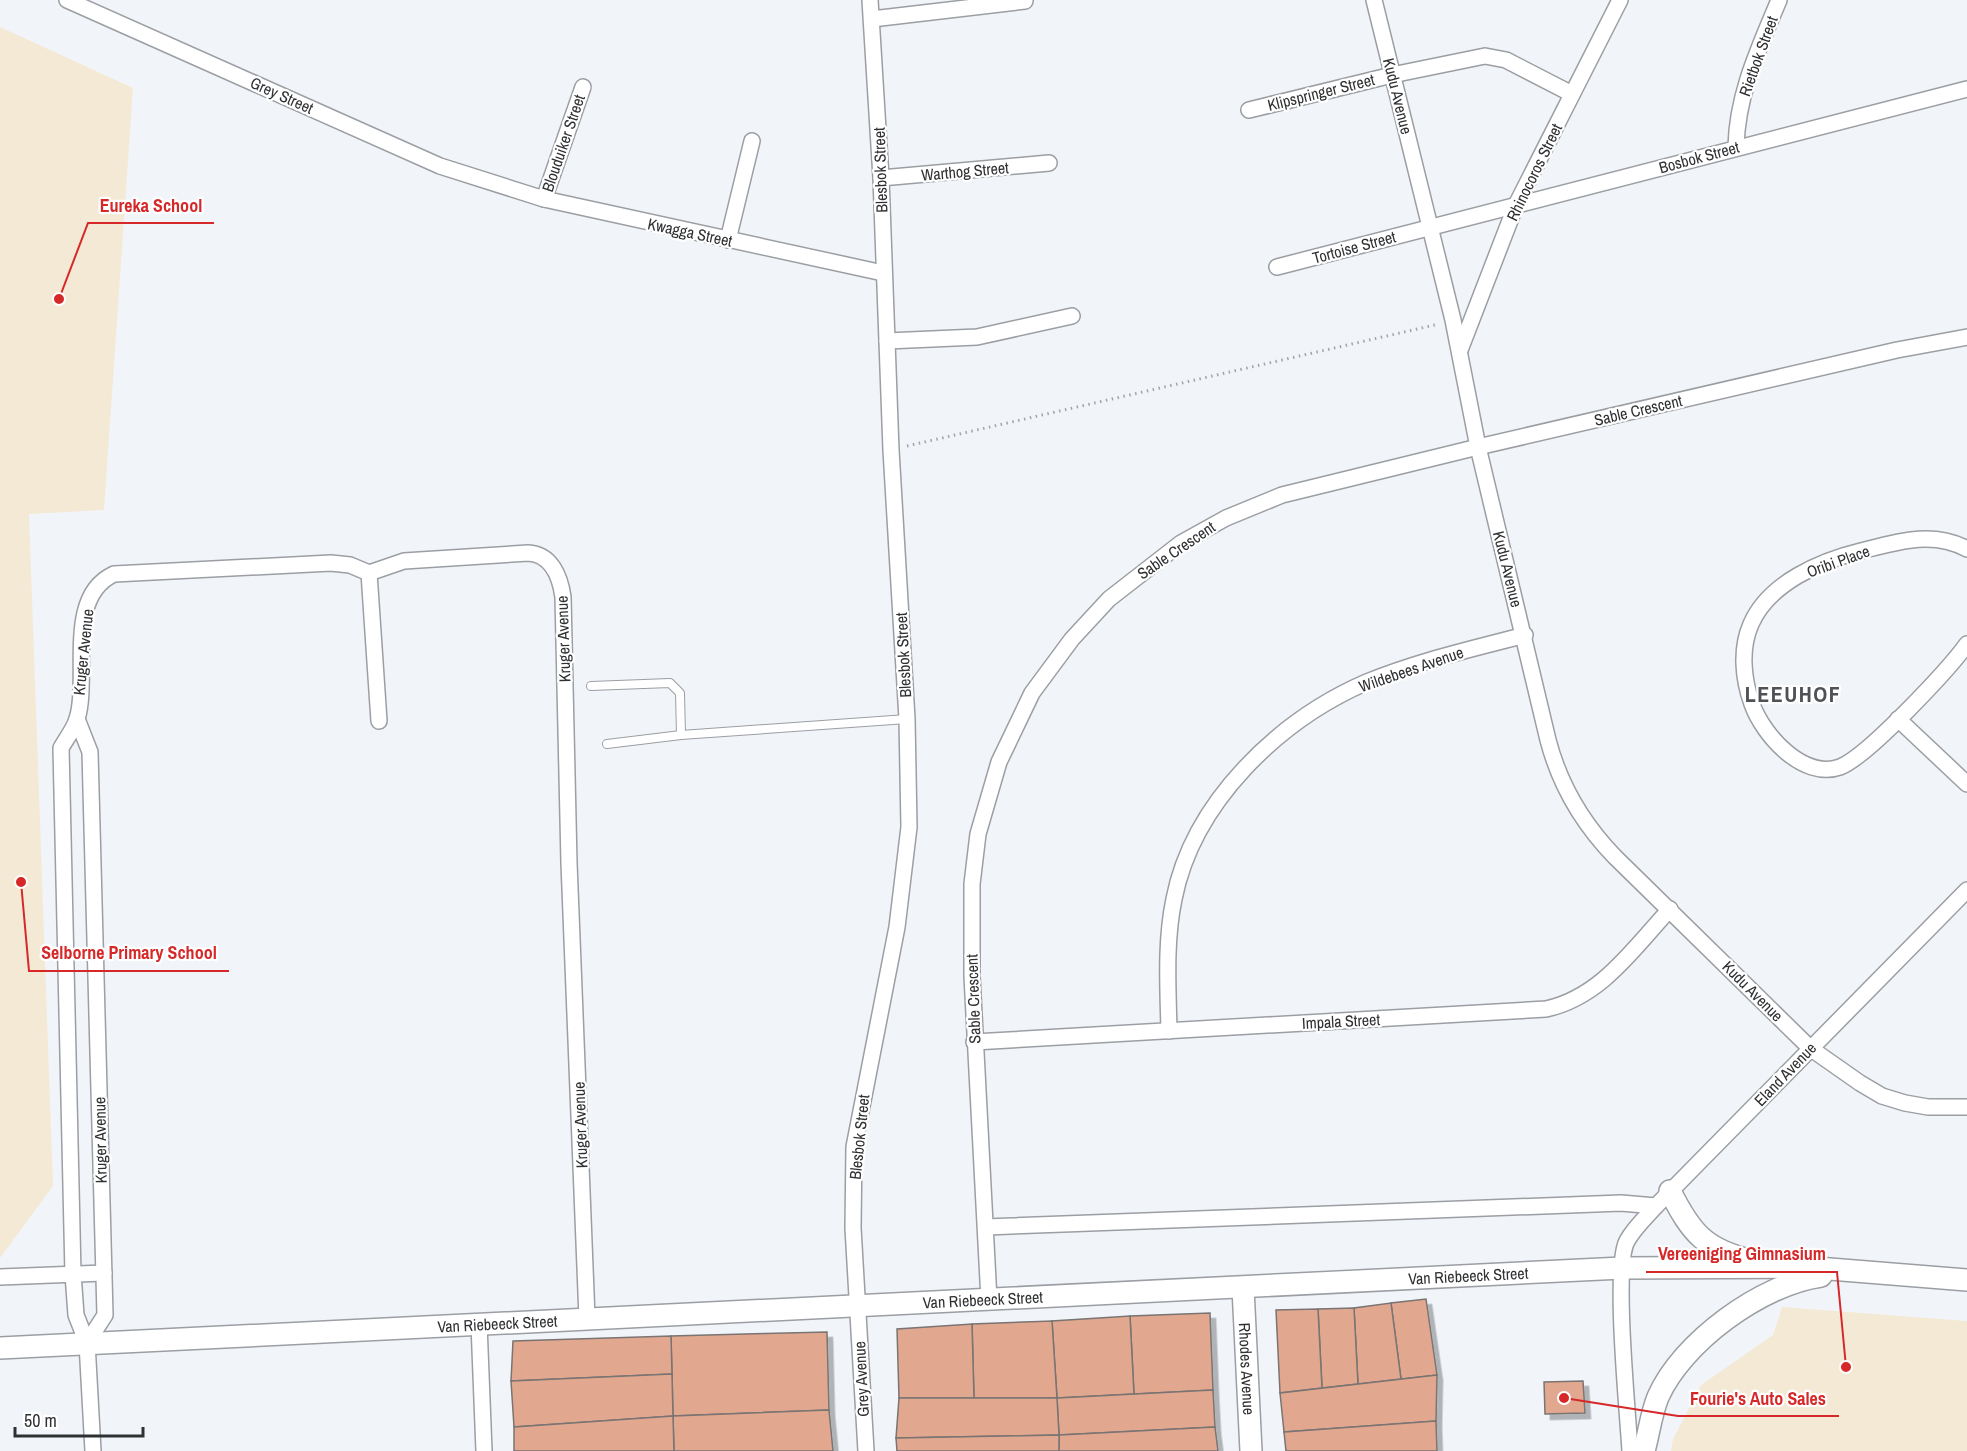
<svg xmlns="http://www.w3.org/2000/svg" width="1967" height="1451" font-family="'Archivo Narrow',sans-serif">
  <style>
    .education { fill: #f4e9d4 }
    .building { fill: #e1a78f; stroke: #7a7472; stroke-width: 1.5; filter: url(#shadow) }
    .lines { fill: none; stroke-linecap: round; stroke-linejoin: round }
    .lane-casing { stroke: #9b9ea3; stroke-width: 10 }
    .street-casing { stroke: #9b9ea3; stroke-width: 18 }
    .secondary-casing { stroke: #9b9ea3; stroke-width: 24 }
    .path { stroke: #a1a4a8; stroke-width: 3; stroke-dasharray: 1.5 4.5; stroke-linecap: butt }
    .lane { stroke: #fff; stroke-width: 8 }
    .street { stroke: #fff; stroke-width: 15 }
    .secondary { stroke: #fff; stroke-width: 21 }
    .labels { text-anchor: middle; stroke-width: 4.5; stroke-linejoin: round; paint-order: stroke }
    .street-label { font-size: 16px; fill: #2f3032; stroke: #fff }
    .district-label { font-size: 22px; font-weight: bold; letter-spacing: 1.5px; fill: #4e5155; stroke: #fff }
    .leader { fill: none; stroke: #d62828; stroke-width: 2 }
    .callout-dot { fill: #d62828; stroke: #fff; stroke-width: 2 }
    .callout-label { font-size: 18px; text-anchor: middle; font-weight: bold; fill: #d62828; stroke: #fff; stroke-width: 4.5; stroke-linejoin: round; paint-order: stroke }
  </style>
  <defs>
    <filter id="shadow"><feDropShadow dx="5.5" dy="5.5" stdDeviation="0" flood-color="#0004"/></filter>
  </defs>
  <rect width="100%" height="100%" fill="#f1f5fa"/>
  <g class="education">
    <polygon points="0,27 133,88 104,510 29,514 53,1186 0,1258"/>
    <polygon points="1782,1307 1967,1321 1967,1451 1671,1451 1673,1439 1701,1385 1773,1335"/>
  </g>
  <g class="building">
    <polygon points="1426,1299 1437,1375 1401,1379 1391,1303"/>
    <polygon points="1391,1303 1401,1379 1358,1384 1354,1308"/>
    <polygon points="1354,1308 1358,1384 1322,1388 1318,1309"/>
    <polygon points="1318,1309 1322,1388 1280,1393 1276,1310"/>
    <polygon points="1210,1313 1213,1390 1134,1394 1130,1316"/>
    <polygon points="1130,1316 1134,1394 1057,1398 1052,1321"/>
    <polygon points="1052,1321 1057,1398 974,1398 972,1324"/>
    <polygon points="972,1324 974,1398 899,1398 897,1329"/>
    <polygon points="827,1332 829,1410 673,1416 671,1336"/>
    <polygon points="671,1336 672,1374 511,1381 513,1341"/>
    <polygon points="672,1374 673,1416 514,1427 511,1381"/>
    <polygon points="1437,1375 1436,1421 1284,1432 1280,1393"/>
    <polygon points="1583,1381 1585,1413 1545,1414 1544,1382"/>
    <polygon points="1213,1390 1215,1427 1059,1435 1057,1398"/>
    <polygon points="899,1398 1057,1398 1059,1435 896,1438"/>
    <polygon points="829,1410 833,1451 674,1451 673,1416"/>
    <polygon points="673,1416 674,1451 514,1451 514,1427"/>
    <polygon points="1436,1421 1437,1451 1286,1451 1284,1432"/>
    <polygon points="1215,1427 1218,1451 1059,1451 1059,1435"/>
    <polygon points="1059,1435 1059,1451 897,1451 896,1438"/>
  </g>
  <g class="lines">
    <defs>
      <g id="lane">
        <polyline points="591,686 670,683 680,693 681,735"/>
        <polyline points="607,744 681,735 907,719"/>
      </g>
      <g id="street">
        <polyline points="67,0 440,166 544,199 883,273"/>
        <path d="M1374,0l79,320 25,127 70,293c12,46 34,83 67,117l195,191 50,35 22,13 23,7 23,4h39"/>
        <polyline points="872,19 1025,1"/>
        <polyline points="1249,110 1392,75 1485,56 1506,60 1572,94"/>
        <path d="M1736,147c1,-53 23,-99 43,-147"/>
        <polyline points="881,178 1049,163"/>
        <polyline points="544,199 583,87"/>
        <polyline points="728,240 752,141"/>
        <polyline points="1277,267 1967,89"/>
        <polyline points="887,341 977,337 1072,316"/>
        <polyline points="1460,350 1516,205 1620,0"/>
        <path d="M1967,549c-34,-19 -71,-7 -106,2 -41,10 -92,32 -110,73 -11,25 -8,55 1,80 11,31 51,76 88,63 27,-10 109,-98 127,-123"/>
        <polyline points="369,573 379,721"/>
        <polyline points="77,719 90,752 105,1315 87,1343"/>
        <polyline points="1898,719 1967,784"/>
        <path d="M1169,1031c-1,-44 -4,-89 5,-132 19,-97 105,-179 193,-217 51,-21 105,-33 158,-47"/>
        <path d="M974,1042l572,-33c55,-12 87,-60 124,-100"/>
        <polyline points="986,1227 1621,1203 1656,1206"/>
        <polyline points="0,1277 104,1273"/>
        <polyline points="989,1300 972,976 972,884 978,834 999,762 1032,693 1072,639 1109,599 1181,543 1226,518 1282,495 1478,447 1897,350 1967,337"/>
        <polyline points="479,1324 484,1451"/>
        <path d="M93,1451l-6,-108 -11,-28 -3,-41 -12,-526c5,-9 13,-19 16,-29 13,-42 -13,-122 37,-145l217,-11 19,2 19,8 35,-12 124,-8c23,1 32,23 35,44l6,266 18,455"/>
        <polyline points="866,1451 853,1228 854,1147 897,927 909,827 907,719 891,450 881,178 870,0"/>
        <path d="M1630,1451c-2,-37 -17,-185 -3,-210 7,-13 20,-25 29,-35l311,-316"/>
      </g>
      <g id="secondary">
        <path d="M1670,1191c21,42 35,59 83,70"/>
        <path id="s1" d="M1243,1288l8,163"/>
        <path id="s2" d="M0,1348l1622,-80 183,-1 162,13"/>
        <path d="M1644,1451c5,-18 7,-37 14,-54 24,-55 104,-113 163,-121"/>
      </g>
    </defs>
    <use href="#lane" class="lane-casing"/>
    <use href="#street" class="street-casing"/>
    <use href="#secondary" class="secondary-casing"/>
    <polyline class="path" points="907,446 1439,324"/>
    <use href="#lane" class="lane"/>
    <use href="#street" class="street"/>
    <use href="#secondary" class="secondary"/>
  </g>
  <g class="labels">
    <g class="street-label">
      <text transform="translate(1758 56) rotate(-70)" y="6">Rietbok Street</text>
      <text transform="translate(1321 92) rotate(-14)" y="6">Klipspringer Street</text>
      <text transform="translate(282 95) rotate(24)" y="6">Grey Street</text>
      <text transform="translate(1398 96) rotate(76)" y="6">Kudu Avenue</text>
      <text transform="translate(563 143) rotate(-71)" y="6">Blouduiker Street</text>
      <text transform="translate(1699 157) rotate(-15)" y="6">Bosbok Street</text>
      <text transform="translate(880 170) rotate(-92)" y="6">Blesbok Street</text>
      <text transform="translate(965 171) rotate(-5)" y="6">Warthog Street</text>
      <text transform="translate(1534 172) rotate(-64)" y="6">Rhinocoros Street</text>
      <text transform="translate(690 232) rotate(12)" y="6">Kwagga Street</text>
      <text transform="translate(1354 247) rotate(-15)" y="6">Tortoise Street</text>
      <text transform="translate(1638 410) rotate(-13)" y="6">Sable Crescent</text>
      <text transform="translate(1176 550) rotate(-34)" y="6">Sable Crescent</text>
      <text transform="translate(1838 561) rotate(-20)" y="6">Oribi Place</text>
      <text transform="translate(1508 569) rotate(76)" y="6">Kudu Avenue</text>
      <text transform="translate(563 639) rotate(-92)" y="6">Kruger Avenue</text>
      <text transform="translate(83 652) rotate(-84)" y="6">Kruger Avenue</text>
      <text transform="translate(903 655) rotate(-93)" y="6">Blesbok Street</text>
      <text transform="translate(1411 669) rotate(-19)" y="6">Wildebees Avenue</text>
      <text transform="translate(1753 991) rotate(45)" y="6">Kudu Avenue</text>
      <text transform="translate(973 999) rotate(-92)" y="6">Sable Crescent</text>
      <text transform="translate(1341 1021) rotate(-3)" y="6">Impala Street</text>
      <text transform="translate(1785 1074) rotate(-46)" y="6">Eland Avenue</text>
      <text transform="translate(580 1125) rotate(-92)" y="6">Kruger Avenue</text>
      <text transform="translate(859 1137) rotate(-84)" y="6">Blesbok Street</text>
      <text transform="translate(100 1140) rotate(-91)" y="6">Kruger Avenue</text>
      <text dy="6" stroke="none"><textPath href="#s2" startOffset="1470">Van Riebeeck Street</textPath></text>
      <text dy="6" stroke="none"><textPath href="#s2" startOffset="984">Van Riebeeck Street</textPath></text>
      <text dy="6" stroke="none"><textPath href="#s2" startOffset="498">Van Riebeeck Street</textPath></text>
      <text dy="6" stroke="none"><textPath href="#s1" startOffset="81">Rhodes Avenue</textPath></text>
      <text transform="translate(861 1379) rotate(-93)" y="6">Grey Avenue</text>
    </g>
    <g class="district-label">
      <text x="1793" y="702">LEEUHOF</text>
    </g>
  </g>
  <path class="leader" d="M59 299L88 223H214M21 882L29 971H229M1846 1367L1837 1272H1646M1564 1398L1678 1416H1839"/>
  <g class="callout-dot">
    <circle cx="59" cy="299" r="6"/>
    <circle cx="21" cy="882" r="6"/>
    <circle cx="1846" cy="1367" r="6"/>
    <circle cx="1564" cy="1398" r="6"/>
  </g>
  <g class="callout-label">
    <text x="151" y="212">Eureka School</text>
    <text x="129" y="959">Selborne Primary School</text>
    <text x="1742" y="1260">Vereeniging Gimnasium</text>
    <text x="1758" y="1405">Fourie's Auto Sales</text>
  </g>
  <path d="M15 1427v9h128v-9" fill="none" stroke="#2f3032" stroke-width="3"/>
  <text x="24" y="1427" font-size="18" fill="#2f3032" stroke="#ffffff" stroke-width="4.5" paint-order="stroke">50 m</text>
</svg>
